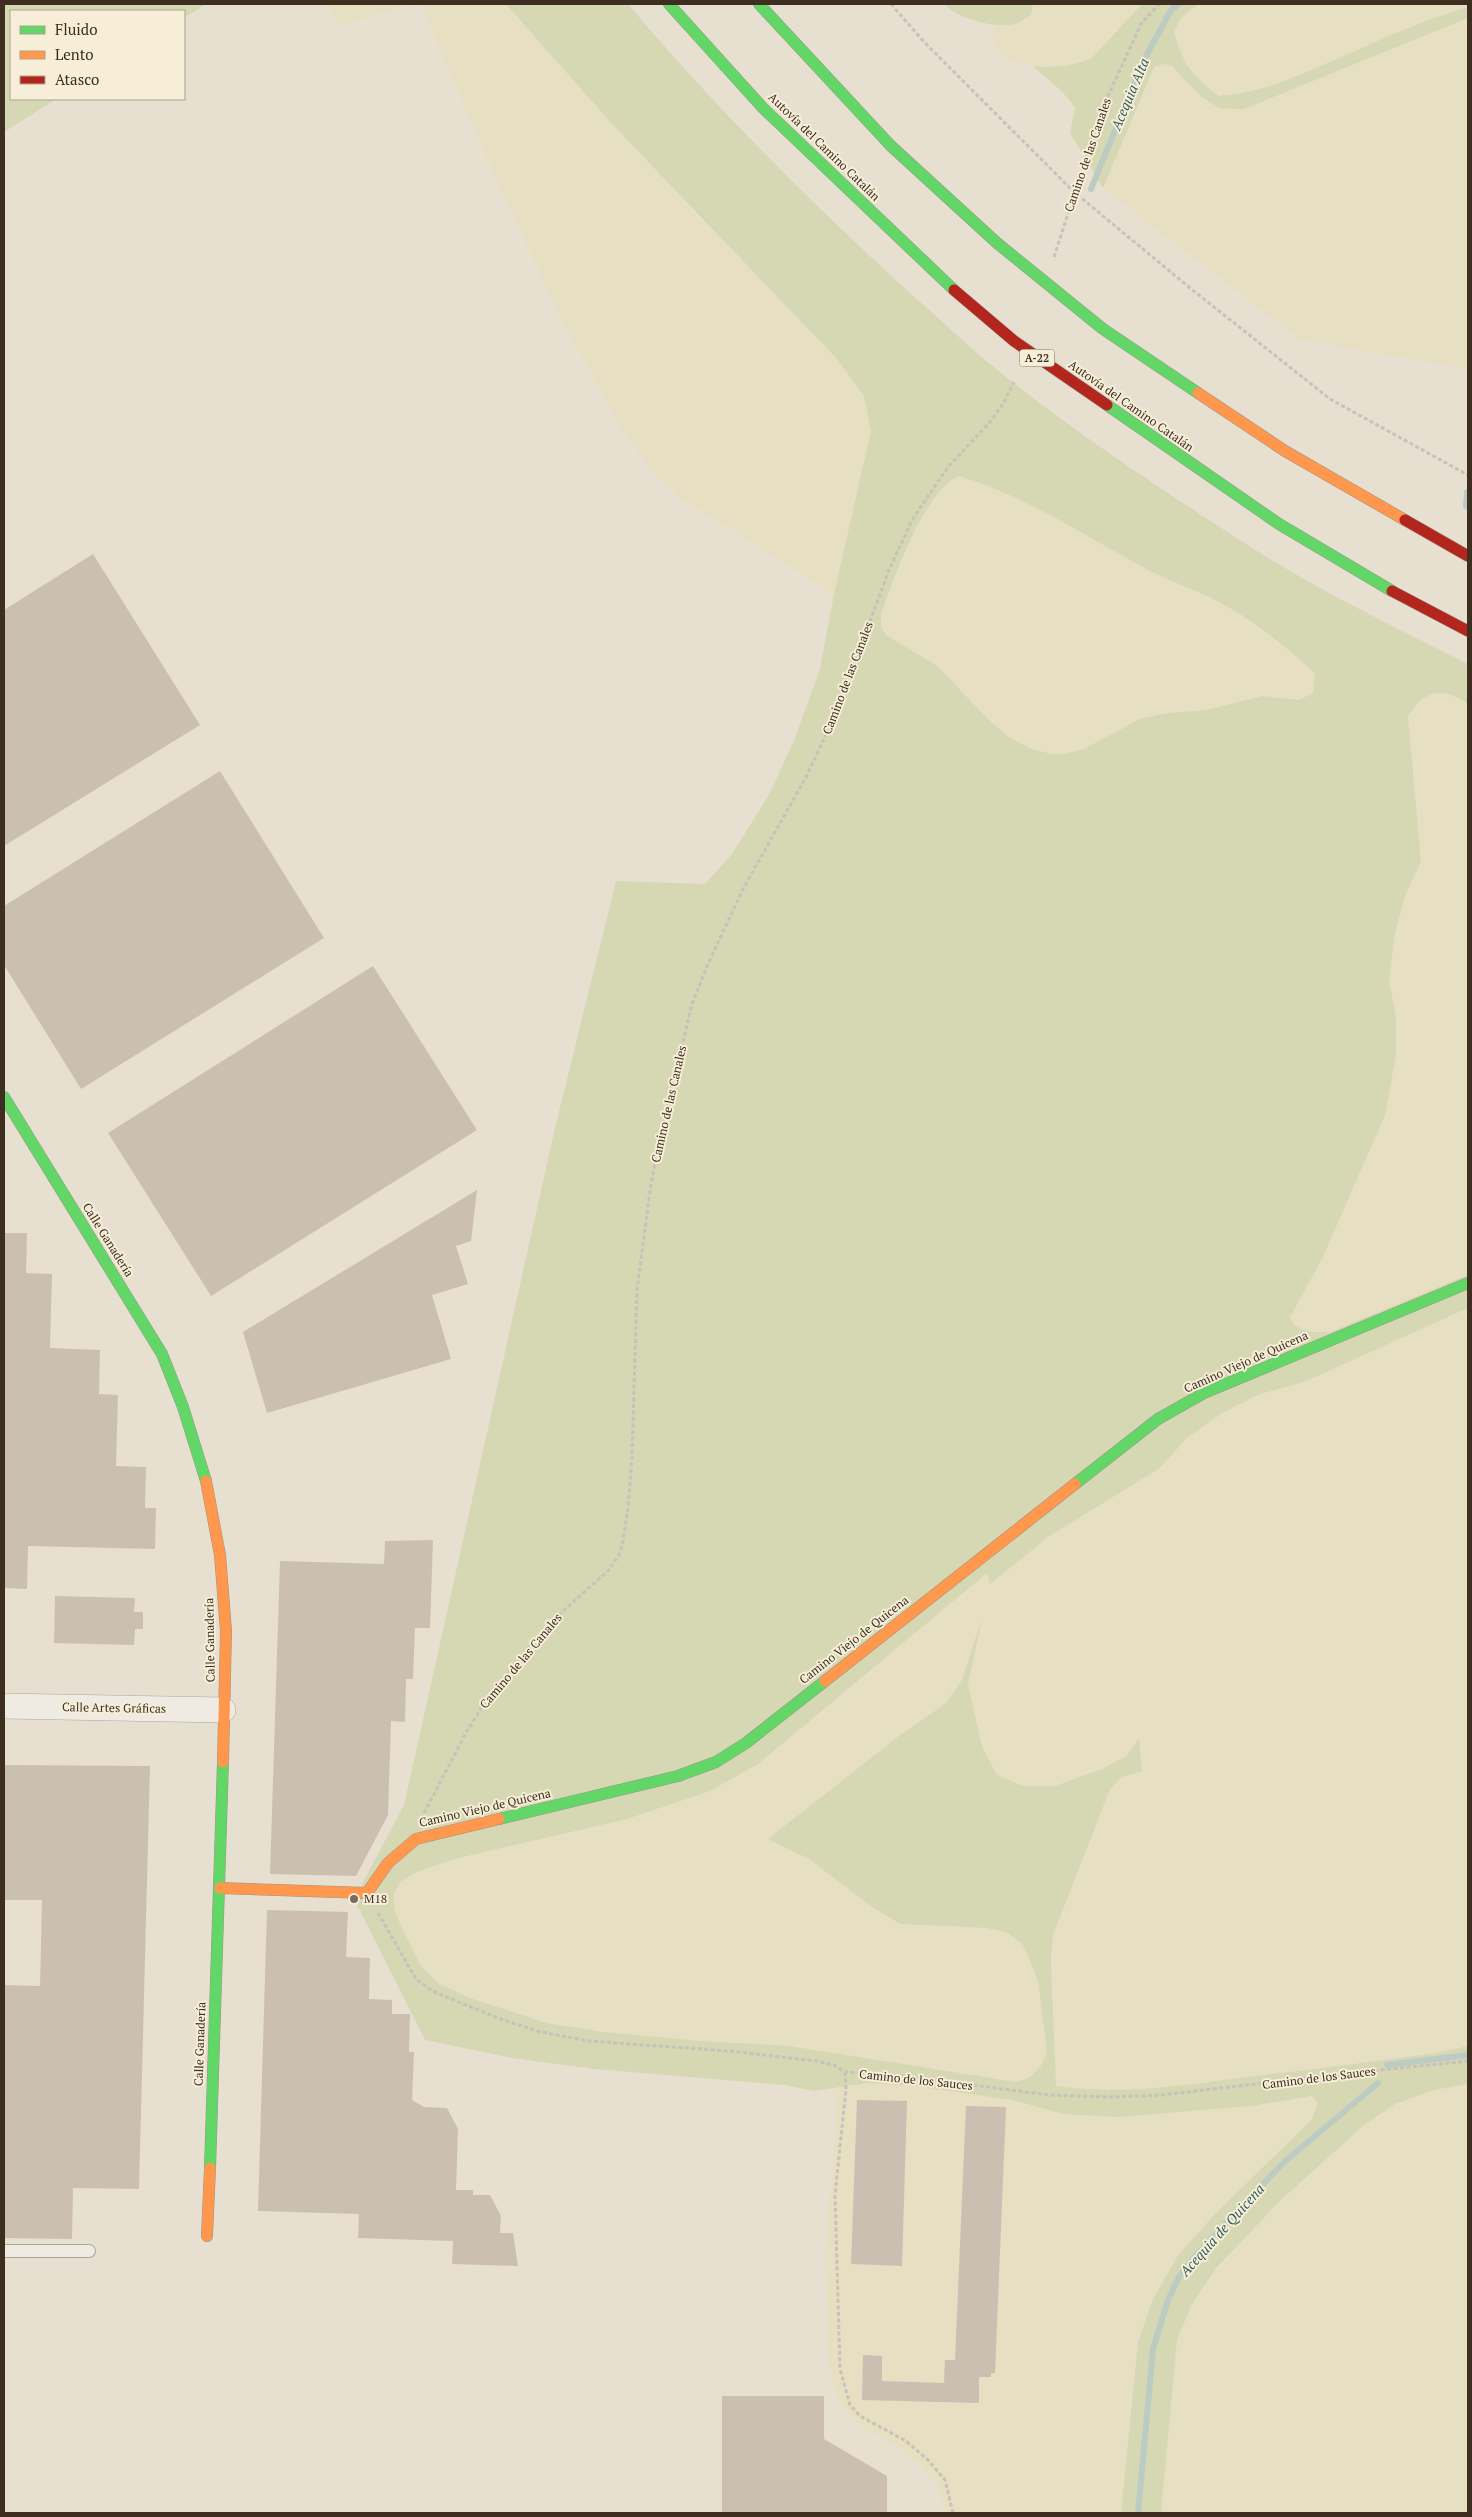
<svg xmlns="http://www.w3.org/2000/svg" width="1472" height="2517" font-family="'PT Serif',serif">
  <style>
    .farmland { fill: #e6dfc2 }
    .green { fill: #d6d7b3; fill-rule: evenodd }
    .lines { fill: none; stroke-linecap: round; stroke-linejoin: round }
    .stream { stroke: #bcccc2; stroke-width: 6 }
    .building { fill: #cbbfb2 }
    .lane-casing { stroke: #ada599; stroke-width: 14 }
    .street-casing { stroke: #ada599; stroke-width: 26 }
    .fast-casing { stroke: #9c958a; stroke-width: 12 }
    .slow-casing { stroke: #9c958a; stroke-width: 12 }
    .jam-casing { stroke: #9c958a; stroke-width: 12 }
    .path { stroke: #c8c2b9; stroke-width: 3; stroke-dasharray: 4 2.5; stroke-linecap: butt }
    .lane { stroke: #efebe3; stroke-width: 12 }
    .street { stroke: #efebe3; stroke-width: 25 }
    .fast { stroke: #63d668; stroke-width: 11 }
    .slow { stroke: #ff974d; stroke-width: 11 }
    .jam { stroke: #b3261e; stroke-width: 11 }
    .poi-dot { fill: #786c5e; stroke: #f7eed8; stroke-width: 2 }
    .labels { text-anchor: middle; stroke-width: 4; stroke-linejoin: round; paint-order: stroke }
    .shield { fill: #f7eed8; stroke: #756857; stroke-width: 1 }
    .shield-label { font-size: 11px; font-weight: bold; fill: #3d2e20 }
    .street-label { font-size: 12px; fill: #3d2e20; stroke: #f7eed8 }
    .poi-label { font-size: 12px; fill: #3d2e20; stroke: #f7eed8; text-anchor: start }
    .water-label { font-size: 14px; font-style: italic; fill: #2f5d5a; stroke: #f7eed8 }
  </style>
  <rect width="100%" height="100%" fill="#e7e0d1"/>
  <g class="farmland">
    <polygon points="328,4 409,4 338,27"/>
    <polygon points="420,4 506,4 612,124 838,360 864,396 871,430 834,594 681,498 650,469 621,428 564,324 501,190"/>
    <polygon points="1033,4 1142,4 1091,59 1066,66 1034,67 1007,60 994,48 993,34 995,25 1017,23 1031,15"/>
    <polygon points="1198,4 1468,4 1468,7 1439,16 1296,77 1244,95 1219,96 1200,82 1180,55 1174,32 1181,18"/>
    <polygon points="1468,18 1468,369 1301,340 1103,188 1154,67 1163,64 1171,65 1202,97 1265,101"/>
    <polygon points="959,476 985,483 1049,512 1153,572 1228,607 1302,660 1315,674 1313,693 1299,700 1262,696 1206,710 1170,713 1142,718 1084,749 1064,754 1052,754 1031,749 1009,737 989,720 936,665 886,635 881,626 880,614 915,532 932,502 949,480"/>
    <polygon points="1433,693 1450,693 1468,704 1468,1275 1330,1332 1309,1332 1294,1325 1290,1317 1322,1259 1350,1192 1396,1017 1389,980 1395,933 1406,893 1421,862 1408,716 1418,700"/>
    <polygon points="1468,1308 1468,2046 1436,2053 1187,2085 1121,2090 1075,2089 1055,2086 1053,1935 1110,1789 1122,1777 1139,1740 1126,1756 1102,1769 1055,1786 1023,1786 996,1775 982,1747 968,1684 980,1624 962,1680 945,1704 899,1736 769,1839 809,1859 871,1906 900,1924 987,1928 1008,1933 1023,1945 1038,1980 1047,2054 1040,2067 1029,2078 1016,2082 995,2080 789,2046 701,2041 603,2032 547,2023 470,1998 438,1983 421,1966 396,1915 393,1895 400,1882 417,1872 454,1859 627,1819 710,1791 758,1764 987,1573 990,1584 1048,1537 1160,1468 1187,1438 1224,1412 1260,1394 1304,1382"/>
    <polygon points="867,2083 915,2086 1013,2100 1063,2114 1118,2117 1251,2106 1312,2096 1318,2103 1312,2119 1213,2216 1177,2257 1153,2299 1138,2342 1121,2513 946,2513 936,2485 923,2467 900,2448 861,2426 845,2410 835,2391 829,2365 825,2254 835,2140 836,2106 832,2089"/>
    <polygon points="1468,2084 1468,2513 1161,2513 1177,2340 1192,2304 1217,2267 1282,2199 1363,2126 1395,2105 1434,2090"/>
  </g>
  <g class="green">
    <polygon points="4,4 206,4 184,18 184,11 11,11 11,99 56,99 4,132"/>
    <path d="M506,4h122c87,103 183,199 283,290 25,21 48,44 73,65 83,69 178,131 270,190 68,43 142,79 214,115v40c-25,-18 -44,-14 -60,12l13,146 -15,31 -11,40 -6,47 7,37v38l-11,60 -63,144 -32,58 4,8 15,7h21l138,-57v33l-164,74 -44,12 -36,18 -37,26 -27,30 -112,69 -58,47 -3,-11 -229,191 -48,27 -83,28 -173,40 -37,13 -17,10 -7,13 3,20 25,51 17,17 32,15 77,25 56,9 98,9 88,5 227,36 13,-4 11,-11 7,-14 -9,-73 -15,-35 -15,-12 -21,-5 -87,-4 -29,-18 -62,-47 -41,-20 131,-103 46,-32 17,-24 20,-62 -14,66 14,63 15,28 26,11h32l47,-17 24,-13 13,-17 3,32 -20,6 -12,12 -57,146 -2,25 5,126c61,9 123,0 184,-8 66,-8 131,-16 196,-25l32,-7v38l-34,6 -39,14 -32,22 -81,73 -65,68 -25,37 -15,36 -16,173h-40l17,-171 15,-43 24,-42 36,-41 99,-97 6,-16 -6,-7 -61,10 -133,11 -55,-3 -50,-14 -98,-14 -48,-3 -53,8 -29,-6 -190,-16 -83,-11 -87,-18 -71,-141 50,-94 151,-677 61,-247 89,3 27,-30 38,-61 25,-55 25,-69 14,-75 37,-163 -7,-35 -26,-36 -226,-236zM959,476c70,21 129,62 193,96 25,12 52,21 76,35 26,15 67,46 87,67l-2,19 -14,7 -37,-4 -56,14 -36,3 -28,5 -58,31 -20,5h-12l-21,-5 -22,-12 -20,-17 -53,-55 -50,-30 -5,-9v-12c13,-36 43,-123 78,-138z"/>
    <path d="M944,4h89l-2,11c-4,2 -9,6 -13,8 -21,7 -59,-4 -74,-19z"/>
    <path d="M1142,4h56l-17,14 -7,14c8,31 19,45 45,64 38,-2 72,-17 106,-32 47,-20 94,-43 143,-57v11l-224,91 -25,-1 -17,-11 -31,-32 -8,-1 -9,3 -51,121 -33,-55 5,-25c-9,-16 -27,-28 -41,-41l32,-1 25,-7z"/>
  </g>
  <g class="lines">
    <g class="stream">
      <polyline points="1091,189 1143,62 1171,10 1179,4"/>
      <polyline points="1467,492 1466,506 1468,507"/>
      <polyline points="1387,2065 1468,2055"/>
      <polyline points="1138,2513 1153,2349 1168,2300 1179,2277 1197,2254 1283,2163 1378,2083"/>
    </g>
  </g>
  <g class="building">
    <polygon points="93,554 200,725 4,846 4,610"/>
    <polygon points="220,771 324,938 81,1089 4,965 4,906"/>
    <polygon points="373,966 477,1130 211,1296 108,1133"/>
    <polygon points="477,1190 471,1241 456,1246 468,1284 432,1295 451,1359 267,1413 243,1332"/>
    <polygon points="4,1233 27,1233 26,1273 52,1274 50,1348 100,1350 99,1394 118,1395 116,1466 146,1467 145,1508 156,1508 155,1549 28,1546 27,1589 4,1588"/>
    <polygon points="433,1540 430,1628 415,1628 413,1679 406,1679 405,1722 391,1721 388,1815 356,1876 270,1874 280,1561 384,1564 385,1541"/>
    <polygon points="55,1596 135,1598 134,1612 143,1612 143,1629 135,1629 134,1645 54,1643"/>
    <polygon points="4,1765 150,1766 139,2189 73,2188 72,2239 4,2238 4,1985 40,1986 42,1900 4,1900"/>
    <polygon points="267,1910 348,1912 346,1957 370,1958 369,1999 392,2000 392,2014 410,2014 409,2052 414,2052 412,2100 424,2107 447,2108 458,2129 456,2190 473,2190 473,2195 490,2195 501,2216 500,2233 513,2233 518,2266 452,2264 453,2241 358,2238 359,2214 258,2211"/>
    <polygon points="857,2100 907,2101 902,2266 851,2264"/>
    <polygon points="966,2106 1006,2107 995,2373 991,2373 991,2377 979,2377 979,2403 862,2400 863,2355 882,2356 882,2381 944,2383 945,2360 955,2360"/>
    <polygon points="722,2396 824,2396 824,2439 887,2476 887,2513 722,2513"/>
  </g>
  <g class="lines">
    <defs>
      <polyline id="lane" points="4,2251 89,2251"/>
      <polyline id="street" points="4,1706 223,1710"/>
      <g id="fast">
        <polyline points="669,4 763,108 954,290"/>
        <polyline points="759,4 891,146 997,243 1103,329 1198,393"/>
        <polyline points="1107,405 1279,524 1392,591"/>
        <polyline points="4,1097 162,1354 183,1407 206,1481"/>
        <polyline points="1075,1484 1158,1419 1204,1393 1468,1283"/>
        <polyline points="499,1819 678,1776 716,1762 746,1743 825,1681"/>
        <polyline points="210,2168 223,1762"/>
      </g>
      <g id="slow">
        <polyline points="1198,393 1285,451 1405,520"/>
        <polyline points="206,1481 220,1555 226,1631 223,1762"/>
        <polyline points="825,1681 1075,1484"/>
        <polyline points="220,1888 367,1893 388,1863 416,1839 499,1819"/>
        <polyline points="207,2236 210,2168"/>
      </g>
      <g id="jam">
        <polyline points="954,290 1014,341 1107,405"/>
        <polyline points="1405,520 1468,556"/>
        <polyline points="1392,591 1468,631"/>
      </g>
    </defs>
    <use href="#lane" class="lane-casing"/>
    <use href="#street" class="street-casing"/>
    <use href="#fast" class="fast-casing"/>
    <use href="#slow" class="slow-casing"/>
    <use href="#jam" class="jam-casing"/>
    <g class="path">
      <polyline points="891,4 925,43 1074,192 1190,288 1330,399 1468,475"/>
      <polyline points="1054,257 1101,111 1141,24 1159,4"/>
      <polyline points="424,1813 467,1731 489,1696 541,1633 564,1610 608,1571 619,1555 623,1541 628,1508 632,1457 637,1290 651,1184 660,1138 692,1004 708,964 743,889 806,777 833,720 889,570 912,520 948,467 991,421 1004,402 1014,382"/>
      <polyline points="378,1913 416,1979 432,1991 503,2020 541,2032 589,2041 729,2051 817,2061 834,2065 845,2072 905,2076 1048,2095 1112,2097 1162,2095 1322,2076 1468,2061"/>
      <polyline points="845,2072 846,2089 835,2195 840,2369 850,2405 860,2416 906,2441 928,2460 945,2480 953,2513"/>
    </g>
    <use href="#lane" class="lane"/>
    <use href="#street" class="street"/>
    <use href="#fast" class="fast"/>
    <use href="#slow" class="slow"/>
    <use href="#jam" class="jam"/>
  </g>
  <circle class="poi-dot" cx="354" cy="1899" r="5"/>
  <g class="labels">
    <rect class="shield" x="1019.5" y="349.5" width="35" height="17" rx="4"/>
    <g class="shield-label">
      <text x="1037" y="362">A-22</text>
    </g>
    <g class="street-label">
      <text transform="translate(824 147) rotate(44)" y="4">Autovía del Camino Catalán</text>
      <text transform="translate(1088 155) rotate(-71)" y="4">Camino de las Canales</text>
      <text transform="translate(1131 406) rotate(35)" y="4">Autovía del Camino Catalán</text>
      <text transform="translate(848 678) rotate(-69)" y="4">Camino de las Canales</text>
      <text transform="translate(669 1104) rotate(-77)" y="4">Camino de las Canales</text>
      <text transform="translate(108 1240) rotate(58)" y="4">Calle Ganadería</text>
      <text transform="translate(1246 1362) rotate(-24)" y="4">Camino Viejo de Quicena</text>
      <text transform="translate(210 1640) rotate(-91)" y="4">Calle Ganadería</text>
      <text transform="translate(854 1640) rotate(-38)" y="4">Camino Viejo de Quicena</text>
      <text transform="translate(521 1661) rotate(-50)" y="4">Camino de las Canales</text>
      <text transform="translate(114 1708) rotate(1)" y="4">Calle Artes Gráficas</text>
      <text transform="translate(485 1808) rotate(-13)" y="4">Camino Viejo de Quicena</text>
      <text transform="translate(200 2044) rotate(-88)" y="4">Calle Ganadería</text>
      <text transform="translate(1319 2078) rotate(-7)" y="4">Camino de los Sauces</text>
      <text transform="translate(916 2080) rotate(6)" y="4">Camino de los Sauces</text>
    </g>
    <g class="poi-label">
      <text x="364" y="1903">M18</text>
    </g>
    <g class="water-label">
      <text transform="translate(1130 94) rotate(-67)" y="5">Acequia Alta</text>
      <text transform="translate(1222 2230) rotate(-48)" y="5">Acequia de Quicena</text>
    </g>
  </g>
  <rect width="1472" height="2517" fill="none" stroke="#3d2e20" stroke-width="10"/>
  <rect x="10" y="10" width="175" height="90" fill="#f7eed8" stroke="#ada18e"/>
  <rect x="20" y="26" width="25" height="8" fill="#63d668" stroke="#ada18e"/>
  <text x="55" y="35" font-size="15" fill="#3d2e20">Fluido</text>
  <rect x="20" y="51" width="25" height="8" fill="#ff974d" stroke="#ada18e"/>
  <text x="55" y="60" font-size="15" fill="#3d2e20">Lento</text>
  <rect x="20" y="76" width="25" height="8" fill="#b3261e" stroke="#ada18e"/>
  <text x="55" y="85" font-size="15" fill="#3d2e20">Atasco</text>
</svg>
